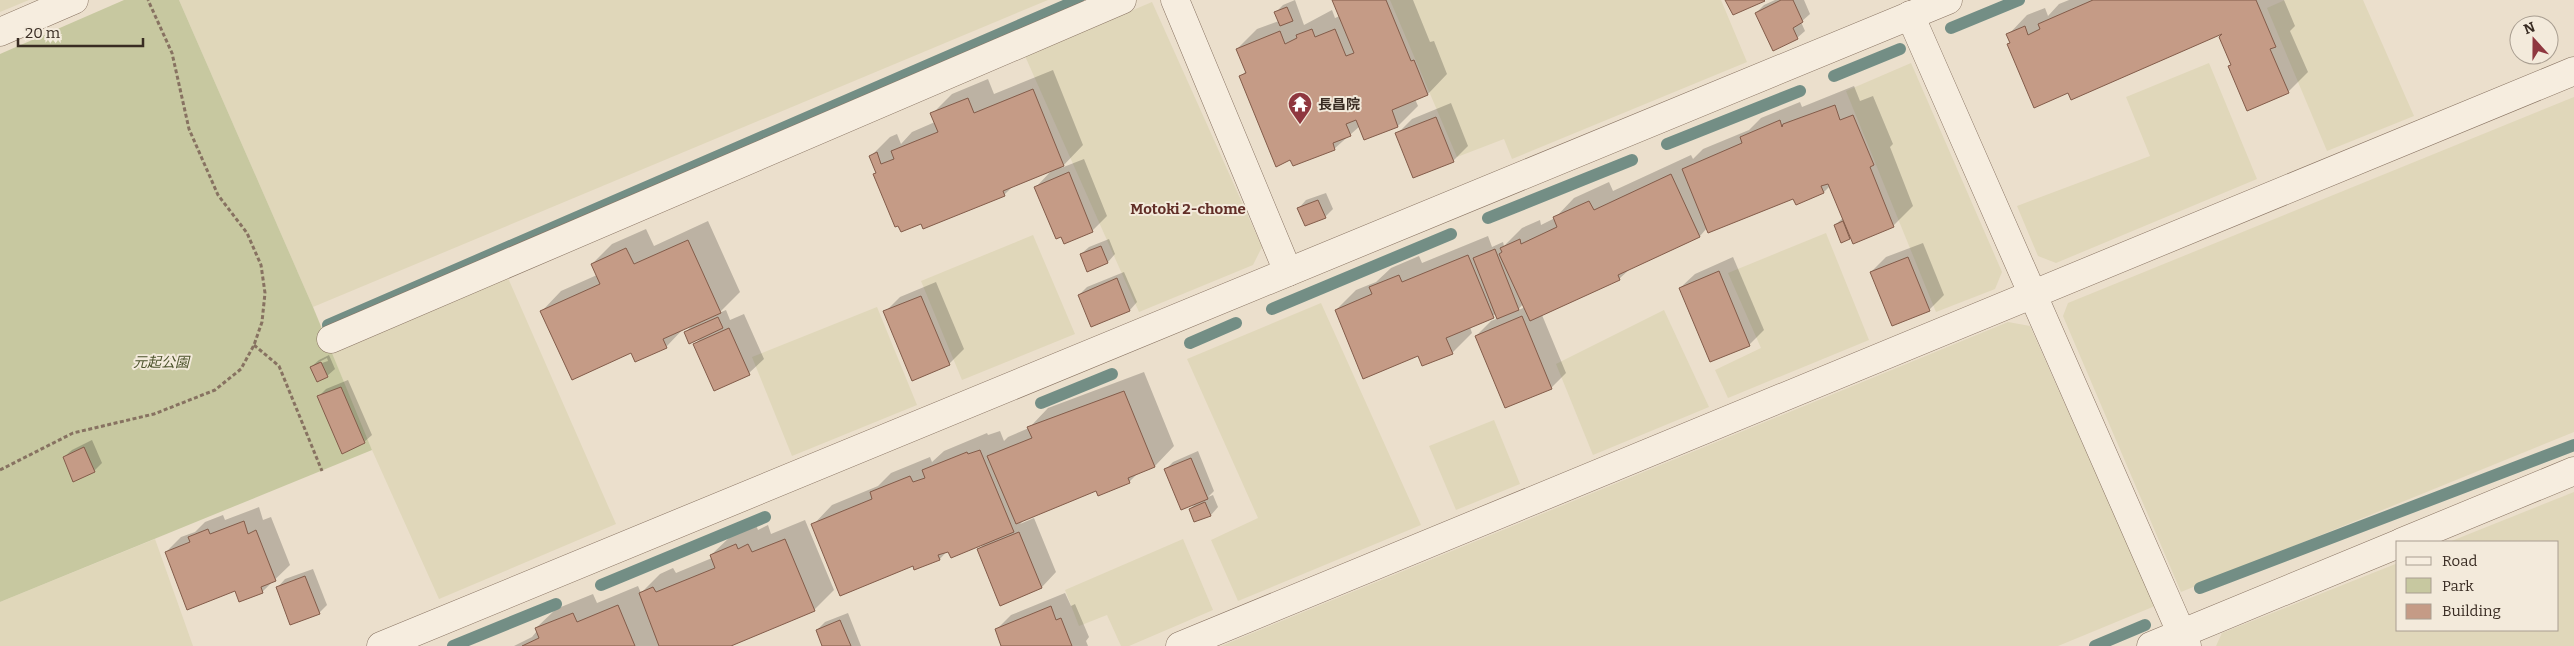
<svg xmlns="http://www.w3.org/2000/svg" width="2574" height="646" font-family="Bitter,'Noto Sans JP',serif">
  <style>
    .farmland { fill: #e0d7ba }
    .green { fill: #c7c8a0 }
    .shadow { fill: #0003; fill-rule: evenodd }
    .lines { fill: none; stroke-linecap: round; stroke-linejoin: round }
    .stream { stroke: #738e85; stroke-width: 12 }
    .building { fill: #c59b86; stroke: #835c4a }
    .minor-casing { stroke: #877261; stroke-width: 29 }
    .path { stroke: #877261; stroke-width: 3; stroke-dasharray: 4 2.5; stroke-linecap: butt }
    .minor { stroke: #f6eddf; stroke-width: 28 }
    .labels { text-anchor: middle; stroke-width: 4; stroke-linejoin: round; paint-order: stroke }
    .poi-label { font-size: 14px; font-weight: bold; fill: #392c23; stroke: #f3eadb; text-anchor: start }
    .park-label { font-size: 14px; font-style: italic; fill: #4c532c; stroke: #f3eadb }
    .neighbourhood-label { font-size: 15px; font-weight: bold; fill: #612e27; stroke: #f3eadb }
  </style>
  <rect width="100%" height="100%" fill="#ebdfcc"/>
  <g class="farmland">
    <polygon points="0,0 29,0 0,12"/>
    <polygon points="179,0 1048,0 313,307"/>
    <polygon points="1390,0 1721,0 1747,62 1512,159 1504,139 1457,157"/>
    <polygon points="2285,0 2363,0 2414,116 2327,151 2267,8"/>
    <polygon points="1152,2 1262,247 1253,265 1139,312 1025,56"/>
    <polygon points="1911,63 2002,272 1995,289 1936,312 1846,91"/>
    <polygon points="2209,63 2257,179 2056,263 2038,256 2017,206 2150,156 2126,97"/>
    <polygon points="2574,97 2574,432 2181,592 2063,316 2068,303"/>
    <polygon points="1826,233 1869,340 1728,398 1715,370 1761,348 1728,273"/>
    <polygon points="1033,235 1075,334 962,380 921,281"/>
    <polygon points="508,278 616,524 439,599 372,450 332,354"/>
    <polygon points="1321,303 1421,525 1238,601 1211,540 1258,518 1187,359"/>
    <polygon points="877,307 917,405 792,456 752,357"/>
    <polygon points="1664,310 1709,407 1593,455 1556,364"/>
    <polygon points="2008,322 2030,326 2155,606 2058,646 1221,646"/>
    <polygon points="1494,420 1520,484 1456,510 1429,446"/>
    <polygon points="2574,492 2574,646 2216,646 2222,633 2398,563 2398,630 2558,630 2558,542 2449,542"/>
    <polygon points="155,539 193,646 0,646 0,602"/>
    <polygon points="1183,539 1213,610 1129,646 1121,646 1107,615 1079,626 1065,590"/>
  </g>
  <polygon class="green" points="124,0 179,0 313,307 372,450 0,602 0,54"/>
  <g class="shadow">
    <polygon points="1295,0 1304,25 1332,10 1335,18 1340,16 1334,0 1413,0 1430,42 1434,41 1447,74 1428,94 1415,99 1418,106 1398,126 1365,139 1360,126 1334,149 1241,76 1246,71 1237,49 1257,29 1279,21 1276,12 1283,5"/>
    <polygon points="1775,0 1804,0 1810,14 1801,22 1805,31 1797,38 1756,13 1764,5"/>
    <polygon points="2069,0 2284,0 2295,26 2290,31 2308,72 2288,92 2229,66 2232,64 2227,31 2068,92 2011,42 2008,35 2027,15 2045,8 2048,16 2059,4"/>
    <polygon points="1053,70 1083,145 1061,168 1084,159 1107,216 1092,231 1036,187 1053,169 1013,186 1004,195 922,222 874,174 877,172 871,156 890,137 897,134 901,144 912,132 935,122 932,114 952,94 988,79 994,94"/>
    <path d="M1854,86l6,15 13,-5 20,48 -3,3 23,59 -20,20 -44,12 -14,-13 8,-7 -13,-32 -6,6 -27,11 -3,-6 -87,31 -7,8 -69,32 -12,11 -77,36 24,58 -15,15 -75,-52 15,-15 7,-3 -2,-4 -26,13 2,6 -20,20 -33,1 -83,-44 20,-20 20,-8 15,-14 28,-12 3,7 66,-27 4,11 11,-5 1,4 18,-18 18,-8 1,5 14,-7 19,-20 35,-16 4,9 78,-36 2,4 10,-10 46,-19 12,-12 39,-16 2,5zM1523,304l2,3 -8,4z"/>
    <polygon points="1451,103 1468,146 1453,161 1397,134 1412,119"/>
    <polygon points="1326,193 1333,209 1325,217 1299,208 1306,200"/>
    <polygon points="708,221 740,292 719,313 726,310 730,320 744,314 764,359 749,373 694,345 702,337 686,332 694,323 685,327 666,347 631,352 542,311 561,291 597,275 592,264 612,244 646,229 654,246"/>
    <polygon points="1109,239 1115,254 1108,262 1081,254 1089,247"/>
    <polygon points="1923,243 1944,295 1929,310 1871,272 1886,257"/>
    <polygon points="1733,257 1764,330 1749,345 1680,288 1695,274"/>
    <polygon points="1124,272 1137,302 1130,310 1092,325 1079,295 1087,287"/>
    <polygon points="936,282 964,349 949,364 885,312 900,297"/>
    <path d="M329,355l6,14 -8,7 -16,-9 8,-7zM327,358l1,3 -9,3v-2z"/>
    <polygon points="1144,372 1174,446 1155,466 1139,472 1129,482 1096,489 1026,518 1020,524 1034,518 1056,572 1042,587 979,549 986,542 948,550 940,559 915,569 913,564 813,525 832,505 878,486 891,473 930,457 932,462 944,451 987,433 988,435 1000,431 1004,441 1008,437 1029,428 1048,408"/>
    <polygon points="348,380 372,435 364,442 318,397 326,389"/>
    <polygon points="92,440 102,463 94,471 64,457 72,450"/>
    <polygon points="1198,451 1214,491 1208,497 1213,495 1218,507 1211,515 1195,521 1190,509 1197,502 1166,469 1173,462"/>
    <polygon points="259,507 263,520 271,517 290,565 262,592 236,590 166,552 181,537 195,532 205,522 223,515 225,520"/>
    <polygon points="805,520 834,590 814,610 728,646 514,646 532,637 537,631 536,628 556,609 593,594 597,603 638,586 641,593 660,574 673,568 676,573 712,558 711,555 731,536 756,525 758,530 768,525 771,534"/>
    <polygon points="313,569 327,605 319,613 278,587 285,579"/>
    <polygon points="1065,593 1071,606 1075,604 1089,637 1086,641 1088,646 1003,646 996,630 1011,615"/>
    <polygon points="848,613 861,646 824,646 817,630 825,622"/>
  </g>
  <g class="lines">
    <g class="stream">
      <polyline points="1951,28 2019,0"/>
      <polyline points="1834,76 1900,49"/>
      <polyline points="1667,144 1800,91"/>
      <polyline points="1488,218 1632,160"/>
      <polyline points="1272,309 1451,234"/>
      <polyline points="328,325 1078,0"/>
      <polyline points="1190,343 1236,323"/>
      <polyline points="1041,403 1112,374"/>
      <polyline points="601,585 765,517"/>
      <polyline points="2200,588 2574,445"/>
      <polyline points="453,646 556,604"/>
      <polyline points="2095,646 2145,625"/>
    </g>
  </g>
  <g class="building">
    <polygon points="1332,0 1386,0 1411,61 1414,60 1428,95 1392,110 1398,127 1364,140 1356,120 1346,124 1351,136 1333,143 1335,150 1293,166 1290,160 1276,167 1239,76 1246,73 1236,49 1280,31 1285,44 1297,38 1296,35 1312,29 1315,37 1335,29 1346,56 1354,53"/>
    <polygon points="1725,0 1764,0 1765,1 1733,15"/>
    <polygon points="1793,0 1803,22 1793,28 1798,39 1773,51 1755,13 1781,0"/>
    <polygon points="2093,0 2256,0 2276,47 2270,49 2289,93 2247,111 2228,66 2231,65 2219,37 2222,34 2071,100 2068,93 2034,108 2007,44 2010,43 2006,34 2025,26 2028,35 2040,29 2038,24"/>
    <polygon points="1287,7 1293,21 1280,26 1274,12"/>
    <polygon points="1033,89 1064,166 1003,191 1005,196 923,229 921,224 901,232 898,226 895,227 873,174 876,173 869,156 877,152 881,164 894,159 891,151 938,132 930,113 968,98 974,113"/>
    <polygon points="1835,105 1840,120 1853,115 1874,165 1870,167 1894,227 1853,244 1828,184 1821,186 1824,193 1796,205 1793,199 1708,233 1682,169 1742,143 1740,137 1780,120 1782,127 1783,124"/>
    <polygon points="1436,117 1454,162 1413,178 1395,133"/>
    <polygon points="1069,172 1093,232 1064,244 1061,237 1056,239 1034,187"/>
    <polygon points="1671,174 1700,237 1618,275 1620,280 1530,321 1499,254 1502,252 1500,248 1520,239 1521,244 1557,227 1553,217 1589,201 1594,210"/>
    <polygon points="1318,200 1326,218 1305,226 1297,208"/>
    <polygon points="1843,221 1850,239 1841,243 1834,225"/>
    <polygon points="688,240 721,313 663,339 667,348 635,362 631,353 572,380 540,311 600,284 591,264 626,248 634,264"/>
    <polygon points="1101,246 1108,263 1087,272 1080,254"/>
    <polygon points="1495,249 1519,310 1497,319 1473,258"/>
    <polygon points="1468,255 1494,318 1446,338 1453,354 1422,366 1418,356 1363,379 1335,310 1372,294 1369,287 1399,275 1402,282"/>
    <polygon points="1908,257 1930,311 1892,326 1870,272"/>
    <polygon points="1719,271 1750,346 1710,362 1679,288"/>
    <polygon points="1117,278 1130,311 1091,327 1078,295"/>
    <polygon points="921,296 950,365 912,381 883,311"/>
    <polygon points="1522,316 1552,389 1505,408 1475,336"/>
    <polygon points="718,317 723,328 689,344 684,332"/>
    <polygon points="729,328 750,375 714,391 693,344"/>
    <polygon points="321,362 328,377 317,382 310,367"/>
    <polygon points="341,387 365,443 342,454 317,396"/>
    <polygon points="1124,391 1155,467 1128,478 1130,483 1098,496 1096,491 1016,524 987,456 1032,438 1027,427"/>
    <polygon points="84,447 95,472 73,482 63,457"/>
    <polygon points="980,450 1014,532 951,558 948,552 938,555 940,560 914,570 913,566 840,596 811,524 872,499 870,492 910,476 913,482 925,478 922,470 967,452 968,454"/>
    <polygon points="1191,458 1208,499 1181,510 1164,469"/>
    <polygon points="1205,502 1211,516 1194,522 1189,509"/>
    <polygon points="244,521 248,534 256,530 276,581 261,587 263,593 239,602 235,591 187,610 165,552 190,542 188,537 208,529 210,534"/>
    <polygon points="1019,532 1042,588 1000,606 977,549"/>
    <polygon points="785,539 815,611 731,646 659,646 639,593 653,587 656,592 715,568 710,555 736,544 738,549 748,544 752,552"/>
    <polygon points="305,576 320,614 290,625 276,587"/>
    <polygon points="618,605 635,646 522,646 539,638 535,628 573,613 577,622"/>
    <polygon points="1051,606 1056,620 1061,618 1072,646 1001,646 995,629"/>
    <polygon points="840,620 851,646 822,646 816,630"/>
  </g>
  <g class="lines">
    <defs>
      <g id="minor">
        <polyline points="1175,0 1288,272"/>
        <polyline points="1910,15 2187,646"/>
        <polyline points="0,32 74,0"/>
        <polyline points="331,339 1122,0"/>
        <polyline points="2402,542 2574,471"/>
        <polyline points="381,646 1948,0"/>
        <polyline points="1180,646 2574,71"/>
        <polyline points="2151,646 2398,544"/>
      </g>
    </defs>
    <use href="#minor" class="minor-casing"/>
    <g class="path">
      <polyline points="254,345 279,366 322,471"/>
      <polyline points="0,470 73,433 154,414 215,390 241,369 254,345 262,322 265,293 261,265 247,233 218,195 189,129 172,53 148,0"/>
    </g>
    <use href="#minor" class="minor"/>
  </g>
  <defs>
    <symbol id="temple-pin" viewBox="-11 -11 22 30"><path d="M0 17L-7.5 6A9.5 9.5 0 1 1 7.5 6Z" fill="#8f373f" stroke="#f3eadb"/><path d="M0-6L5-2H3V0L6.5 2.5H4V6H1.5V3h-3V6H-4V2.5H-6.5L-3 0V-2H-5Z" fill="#fff"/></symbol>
  </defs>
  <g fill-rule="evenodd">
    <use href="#temple-pin" x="1286" y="90" width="28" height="38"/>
  </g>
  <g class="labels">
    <g class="poi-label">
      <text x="1318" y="109">長昌院</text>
    </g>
    <g class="park-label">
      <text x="161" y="367">元起公園</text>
    </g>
    <g class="neighbourhood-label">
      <text x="1188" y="214">Motoki 2-chome</text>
    </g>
  </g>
  <rect x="2396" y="541" width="162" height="90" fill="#f3eadb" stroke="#a99e91"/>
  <rect x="2406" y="557" width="25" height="8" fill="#f6eddf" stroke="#a99e91"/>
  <text x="2442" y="566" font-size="15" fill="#392c23">Road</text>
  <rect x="2406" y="578" width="25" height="15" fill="#c7c8a0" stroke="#a99e91"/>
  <text x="2442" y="591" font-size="15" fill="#392c23">Park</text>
  <rect x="2406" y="604" width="25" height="15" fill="#c59b86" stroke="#a99e91"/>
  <text x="2442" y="616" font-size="15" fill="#392c23">Building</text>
  <g transform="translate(2534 40) rotate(339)"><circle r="24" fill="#f3eadb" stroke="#a99e91"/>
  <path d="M0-4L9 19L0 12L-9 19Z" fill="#8f373f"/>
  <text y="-8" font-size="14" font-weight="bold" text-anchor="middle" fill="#392c23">N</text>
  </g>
  <path d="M18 38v8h125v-8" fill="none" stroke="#392c23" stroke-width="2.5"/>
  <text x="25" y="38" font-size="15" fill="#392c23" stroke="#f3eadb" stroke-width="4" paint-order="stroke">20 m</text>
</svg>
